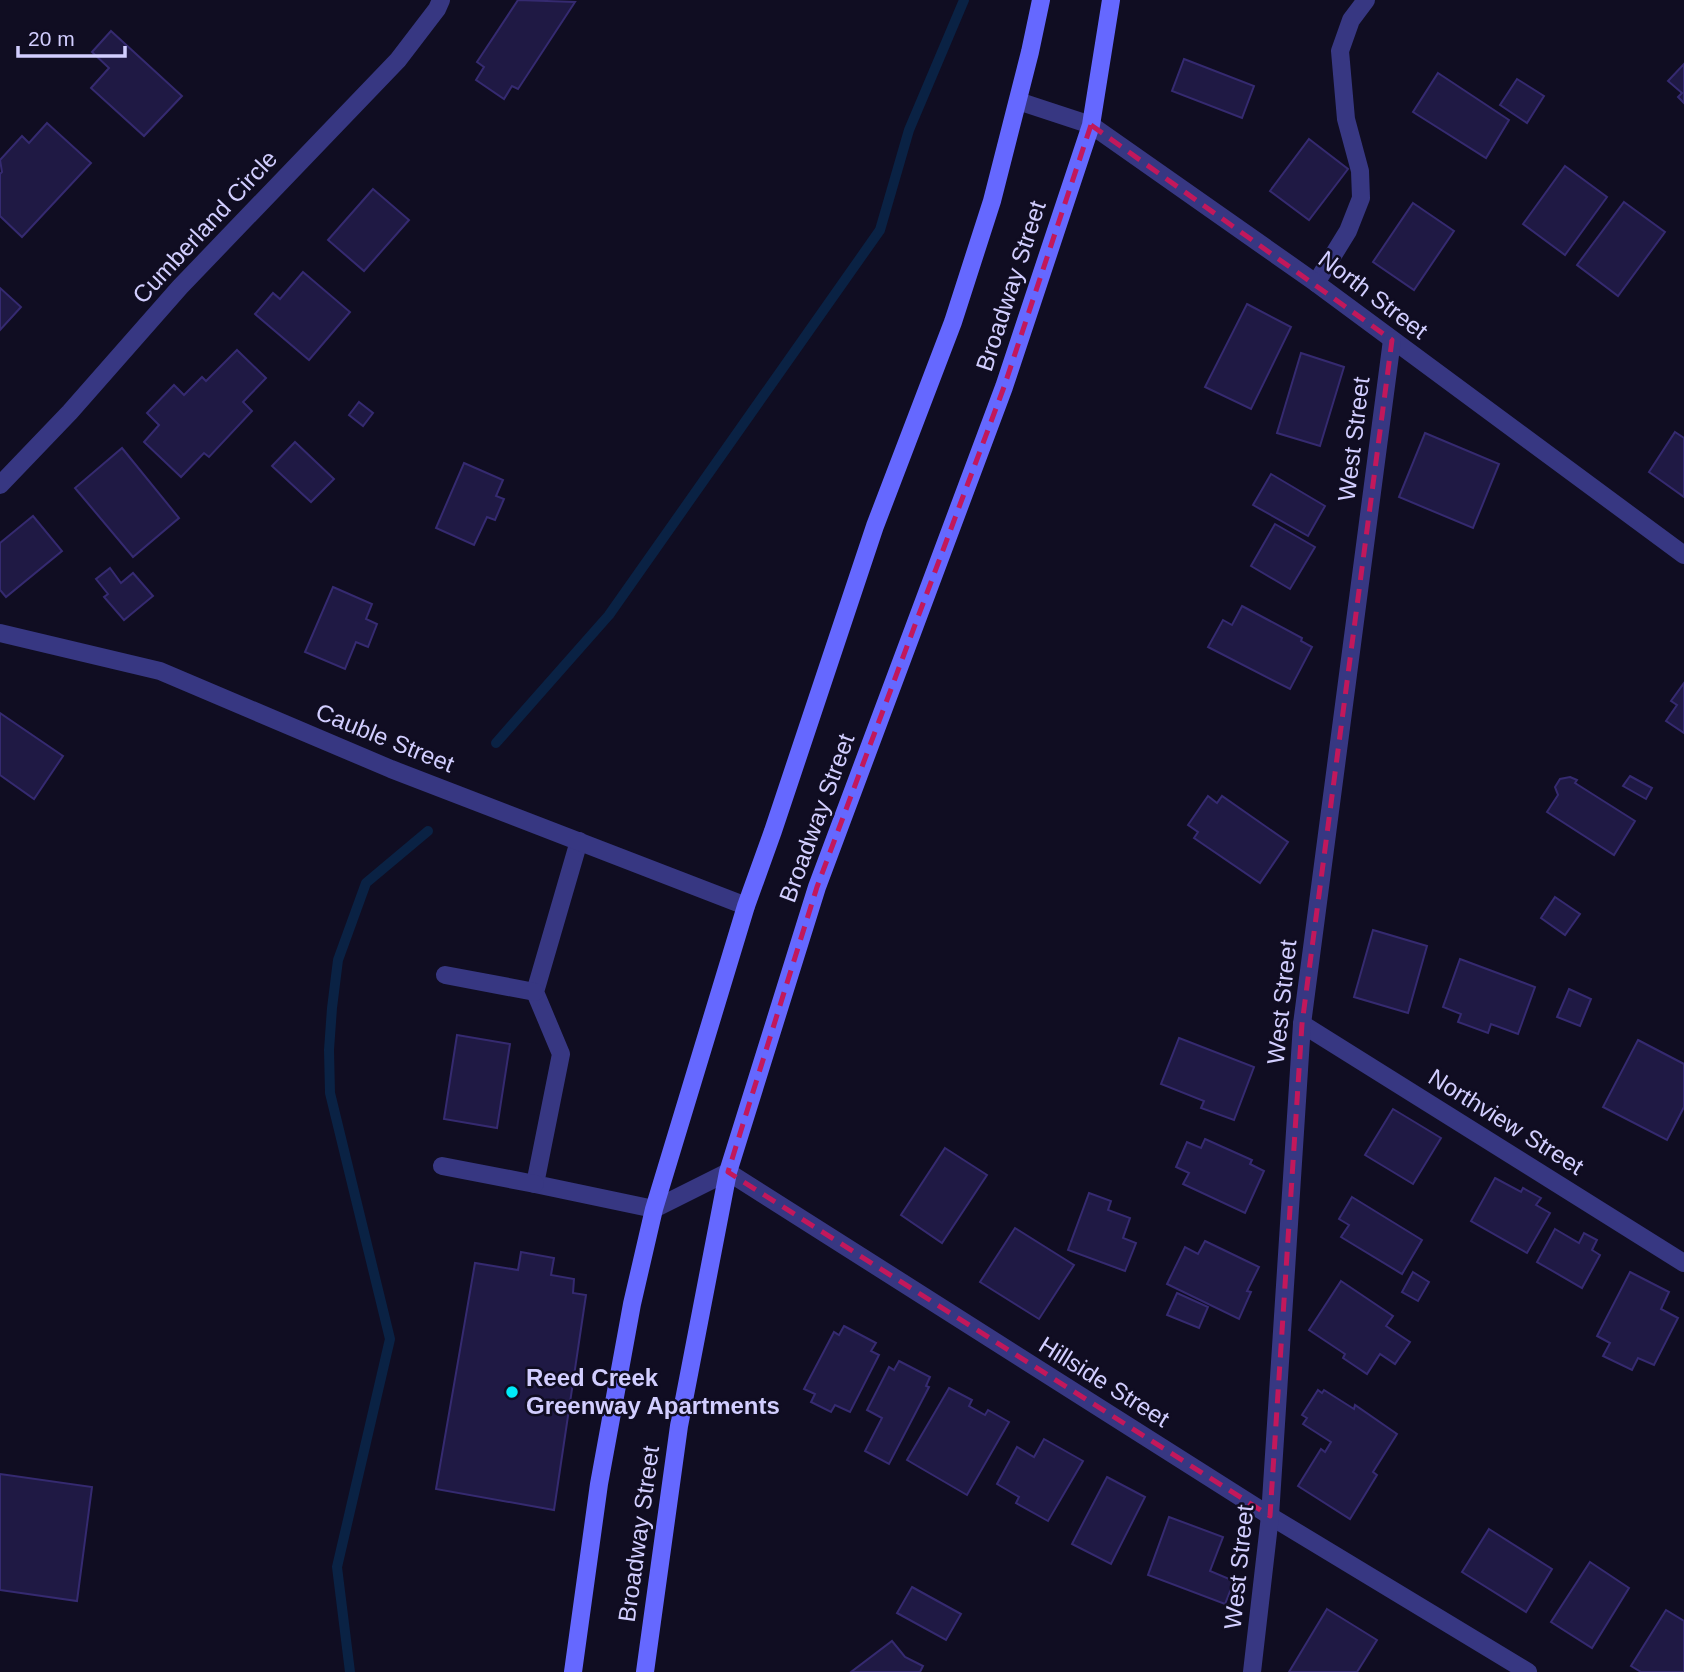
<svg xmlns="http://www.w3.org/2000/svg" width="1684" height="1672" font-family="Helvetica,sans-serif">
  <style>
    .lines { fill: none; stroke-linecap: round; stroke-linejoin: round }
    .stream { stroke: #0a2244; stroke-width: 10 }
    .building { fill: #1f1944; stroke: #352a70; stroke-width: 2 }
    .lane { stroke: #373782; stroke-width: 18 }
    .street { stroke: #373782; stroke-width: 18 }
    .secondary { stroke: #6568ff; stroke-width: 18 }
    .marked { fill: none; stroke: #c2185b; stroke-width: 5; stroke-dasharray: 14 9; stroke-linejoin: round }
    .poi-dot { fill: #00ebf9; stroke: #100d22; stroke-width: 2.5 }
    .labels { text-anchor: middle; stroke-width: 5; stroke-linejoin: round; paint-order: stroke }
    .street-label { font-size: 24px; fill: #d2ceff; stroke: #100d22 }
    .poi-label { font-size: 24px; font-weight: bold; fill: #d2ceff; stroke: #100d22; text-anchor: start }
  </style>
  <rect width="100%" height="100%" fill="#100d22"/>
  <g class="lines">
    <g class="stream">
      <polyline points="496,743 609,615 880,230 909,130 964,0"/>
      <polyline points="350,1672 337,1567 390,1339 330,1093 329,1050 332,1008 338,960 366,883 428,831"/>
    </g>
  </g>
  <g class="building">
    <polygon points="518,0 575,2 518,89 512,86 504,99 476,80 484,67 477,62"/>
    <polygon points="111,31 182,96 144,136 91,88 109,68 92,52"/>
    <polygon points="1184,59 1254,86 1242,118 1172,91"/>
    <polygon points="1684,64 1684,103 1678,97 1682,93 1668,81"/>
    <polygon points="1438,73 1509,120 1486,158 1413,112"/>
    <polygon points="1517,79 1544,96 1527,123 1500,105"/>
    <polygon points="47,123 91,163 22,237 0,216 0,174 2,172 0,160 22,136 29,143"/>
    <polygon points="1309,139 1348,169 1309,220 1270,191"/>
    <polygon points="1565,166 1607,197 1565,255 1523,224"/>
    <polygon points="373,189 409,220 364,271 328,240"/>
    <polygon points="1624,202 1665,232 1618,296 1577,265"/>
    <polygon points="1413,203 1454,231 1414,290 1373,262"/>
    <polygon points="303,272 350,312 309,360 255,314 273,293 280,299"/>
    <polygon points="0,288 21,307 0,330"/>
    <polygon points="1247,304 1291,327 1251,409 1205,387"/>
    <polygon points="237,350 266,378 243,402 252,411 209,457 204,453 181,477 144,442 159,425 147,413 174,385 184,395 202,377 206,381"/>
    <polygon points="1301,353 1344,367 1320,446 1277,433"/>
    <polygon points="359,402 373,413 363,426 349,415"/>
    <polygon points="1675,432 1684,438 1684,497 1649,472"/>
    <polygon points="1425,433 1499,464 1473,528 1399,497"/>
    <polygon points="295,442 334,479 311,502 272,466"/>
    <polygon points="122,448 179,518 133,557 75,488"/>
    <polygon points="464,463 503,480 496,496 504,499 495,520 487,517 474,545 436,528"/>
    <polygon points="1271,474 1325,506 1308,536 1253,505"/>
    <polygon points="33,516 62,551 6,597 0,590 0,543"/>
    <polygon points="1275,524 1315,547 1290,589 1251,566"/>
    <polygon points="110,568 121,583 133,573 153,596 124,620 104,597 108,594 96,579"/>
    <polygon points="333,587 372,604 366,619 377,624 368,647 356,642 345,669 305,652"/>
    <polygon points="1242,606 1302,638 1301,641 1312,647 1290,689 1208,647 1223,620 1232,625"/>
    <polygon points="1684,683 1684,733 1666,721 1677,705 1671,701"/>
    <polygon points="0,713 63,756 34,799 0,775"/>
    <polygon points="1630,776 1652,788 1646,799 1623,786"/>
    <polygon points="1570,777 1577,780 1575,783 1635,821 1614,855 1547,812 1558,795 1555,787 1560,779"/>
    <polygon points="1208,796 1217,803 1222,796 1288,842 1260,883 1194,838 1198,832 1188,825"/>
    <polygon points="1555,897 1580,914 1565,935 1541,918"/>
    <polygon points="1373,930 1427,946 1408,1013 1354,997"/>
    <polygon points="1460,959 1535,987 1518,1034 1491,1024 1488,1033 1458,1022 1461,1014 1443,1007"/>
    <polygon points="1569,989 1591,999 1580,1026 1557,1017"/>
    <polygon points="457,1035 510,1044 497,1128 444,1119"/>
    <polygon points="1179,1038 1254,1067 1234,1120 1201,1108 1204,1101 1161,1084"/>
    <polygon points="1638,1040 1684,1064 1684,1107 1667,1140 1603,1107"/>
    <polygon points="1393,1109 1441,1138 1413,1184 1365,1155"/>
    <polygon points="1205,1139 1252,1160 1250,1164 1264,1171 1245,1213 1183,1184 1189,1173 1176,1167 1187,1142 1201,1148"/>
    <polygon points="945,1148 987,1175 942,1243 901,1215"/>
    <polygon points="1495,1178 1521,1192 1523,1188 1541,1198 1536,1205 1550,1213 1527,1253 1471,1221"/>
    <polygon points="1089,1193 1111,1201 1108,1210 1130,1218 1123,1238 1136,1243 1125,1271 1068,1250"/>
    <polygon points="1352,1197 1422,1240 1402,1274 1341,1237 1349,1225 1339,1219"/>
    <polygon points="1015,1228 1074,1265 1039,1319 980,1282"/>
    <polygon points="1555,1229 1579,1243 1584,1233 1597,1240 1592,1250 1600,1255 1582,1288 1537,1262"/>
    <polygon points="1205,1241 1259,1267 1247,1291 1251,1292 1239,1319 1167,1284 1185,1247 1198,1254"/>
    <polygon points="521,1252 554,1258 551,1275 574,1279 573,1293 586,1295 554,1510 436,1489 475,1263 518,1270"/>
    <polygon points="1413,1272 1429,1282 1418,1301 1402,1292"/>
    <polygon points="1630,1272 1669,1292 1661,1309 1678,1318 1654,1365 1638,1358 1632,1370 1603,1356 1610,1343 1597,1336"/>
    <polygon points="1341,1281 1393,1316 1386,1326 1410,1342 1395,1364 1380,1354 1367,1374 1343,1358 1345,1354 1309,1330"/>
    <polygon points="1177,1293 1208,1307 1199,1328 1167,1315"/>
    <polygon points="844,1326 876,1343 871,1351 879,1355 850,1412 835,1405 831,1412 811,1402 815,1394 804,1389 834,1332 839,1335"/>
    <polygon points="899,1361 930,1377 926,1386 929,1387 889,1464 865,1451 882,1418 867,1410 889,1367 894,1370"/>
    <polygon points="949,1388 972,1400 969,1406 985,1415 988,1410 1009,1422 967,1495 907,1460"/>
    <polygon points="1318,1390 1322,1393 1324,1390 1354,1409 1355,1405 1397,1434 1373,1472 1377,1475 1350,1519 1298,1486 1321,1449 1325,1452 1331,1442 1303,1424 1307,1418 1302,1415"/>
    <polygon points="1044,1439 1083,1461 1048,1521 1016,1503 1019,1497 997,1484 1017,1447 1034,1457"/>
    <polygon points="0,1474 92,1487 77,1601 0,1590"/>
    <polygon points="1107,1477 1145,1497 1111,1564 1072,1544"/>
    <polygon points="1169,1517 1223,1537 1210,1571 1234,1581 1225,1604 1148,1575"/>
    <polygon points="1489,1529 1552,1569 1526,1612 1462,1572"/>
    <polygon points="1590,1562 1629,1588 1592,1648 1551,1622"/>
    <polygon points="912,1587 961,1614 946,1640 897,1613"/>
    <polygon points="1327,1609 1377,1640 1357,1672 1289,1672"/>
    <polygon points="1666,1610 1684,1621 1684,1672 1641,1672 1631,1666"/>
    <polygon points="892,1641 905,1657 923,1666 920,1672 851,1672"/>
  </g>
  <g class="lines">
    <g class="lane">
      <polyline points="1316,283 1348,231 1361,198 1360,171 1346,119 1340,51 1351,20 1366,0"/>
      <polyline points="579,841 535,992 561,1054 535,1184 654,1209"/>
      <polyline points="445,975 535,992"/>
      <polyline points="442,1166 535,1184"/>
    </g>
    <g class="street">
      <polyline points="1018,101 1091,125 1316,283 1684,555"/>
      <polyline points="0,485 70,412 180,287 398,60 437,9 441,0"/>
      <polyline points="0,633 160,671 391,769 746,906"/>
      <polyline points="1302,1024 1684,1263"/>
      <polyline points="654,1209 728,1172 1270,1516 1528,1672"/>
      <polyline points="1252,1672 1270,1516 1302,1024 1392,340"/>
    </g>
    <g class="secondary">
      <polyline points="573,1672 599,1484 632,1304 654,1209 746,906 773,831 875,526 953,322 992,201 1030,52 1041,0"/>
      <polyline points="645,1672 679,1426 728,1172 817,887 1004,387 1091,125 1111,0"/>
    </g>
  </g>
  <path class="marked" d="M1091,125l301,215 -90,684 -32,492 -542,-344 89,-285 187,-500z"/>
  <circle class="poi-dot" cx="512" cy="1392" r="7"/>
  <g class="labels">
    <g class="street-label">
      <text transform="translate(205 227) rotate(-47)" y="8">Cumberland Circle</text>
      <text transform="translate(1011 286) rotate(-72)" y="8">Broadway Street</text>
      <text transform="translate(1373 295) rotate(37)" y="8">North Street</text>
      <text transform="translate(1354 439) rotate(-83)" y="8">West Street</text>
      <text transform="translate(385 738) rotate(22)" y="8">Cauble Street</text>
      <text transform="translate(817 818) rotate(-70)" y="8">Broadway Street</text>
      <text transform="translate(1282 1002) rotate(-84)" y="8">West Street</text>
      <text transform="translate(1506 1122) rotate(32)" y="8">Northview Street</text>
      <text transform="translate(1104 1382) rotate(32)" y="8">Hillside Street</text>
      <text transform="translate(639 1534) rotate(-82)" y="8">Broadway Street</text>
      <text transform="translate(1239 1567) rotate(-84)" y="8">West Street</text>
    </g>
    <g class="poi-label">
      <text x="526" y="1386">Reed Creek<tspan x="526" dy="28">Greenway Apartments</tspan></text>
    </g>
  </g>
  <path d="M18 46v10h107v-10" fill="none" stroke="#d2ceff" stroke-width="3.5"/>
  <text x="28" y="46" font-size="21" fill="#d2ceff" stroke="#100d22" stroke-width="5" paint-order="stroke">20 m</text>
</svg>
